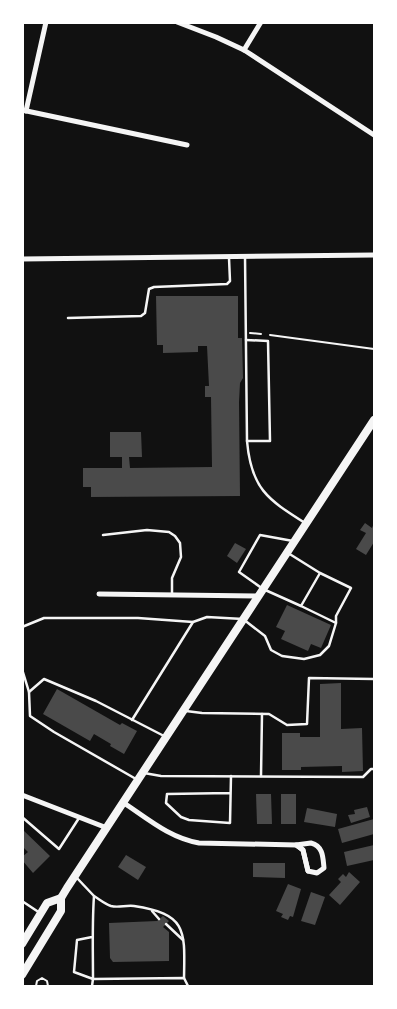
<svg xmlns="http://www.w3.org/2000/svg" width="397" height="1009" font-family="'IBM Plex Sans',sans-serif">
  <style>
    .building { fill: #4a4a4a }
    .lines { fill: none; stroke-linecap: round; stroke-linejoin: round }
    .path { stroke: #f5f5f5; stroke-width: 2 }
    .service { stroke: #f5f5f5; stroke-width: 2.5 }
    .minor { stroke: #f5f5f5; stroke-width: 5 }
    .primary { stroke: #f5f5f5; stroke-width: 8 }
  </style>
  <rect width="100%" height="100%" fill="#111"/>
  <g class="building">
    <polygon points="156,296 238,296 238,338 242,338 243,378 240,383 239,402 240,496 91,497 91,487 83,487 83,468 122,468 122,457 110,457 110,432 141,432 142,457 129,457 130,468 212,467 211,397 205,397 205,386 209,386 207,346 198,346 198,352 163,353 163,345 157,345"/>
    <polygon points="365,523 372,528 374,523 374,542 366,555 356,549 366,533 360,530"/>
    <polygon points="235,543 246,549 237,563 227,556"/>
    <polygon points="287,605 331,625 321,648 311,644 308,651 281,639 285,631 276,627"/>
    <polygon points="341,683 341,729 362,728 363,771 342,772 342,766 301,767 301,770 282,770 282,733 300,733 300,737 320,737 320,684"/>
    <polygon points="57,689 120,725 122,723 137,731 124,754 110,746 111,744 94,734 90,741 43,714"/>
    <polygon points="256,794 271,794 272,824 257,824"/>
    <rect x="281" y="794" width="15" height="30"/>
    <polygon points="367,807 370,817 351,823 348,815 355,814 354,810"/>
    <polygon points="307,808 337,814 335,827 304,822"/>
    <polygon points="374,819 374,834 342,843 338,829"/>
    <polygon points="22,829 50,856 33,873 22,860 22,857 28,852 22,846"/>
    <polygon points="374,845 374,860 347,866 344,852"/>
    <polygon points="126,855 146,867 138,880 118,867"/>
    <polygon points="253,863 285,863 285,878 253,877"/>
    <polygon points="349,872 360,882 340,905 329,895 341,882 338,879 343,874 346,877"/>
    <polygon points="288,884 301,889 293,917 290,916 288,920 281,917 283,914 276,911"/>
    <polygon points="311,892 325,897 315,925 301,921"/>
    <polygon points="163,916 169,921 163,927 169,932 169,961 113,962 110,958 109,923 157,921"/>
  </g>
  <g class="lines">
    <g class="path">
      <polyline points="250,333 261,334"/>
      <polyline points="270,335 374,349"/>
      <polyline points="36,986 37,981 42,978 47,981 48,986"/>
    </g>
    <g class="service">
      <path d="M245,256l2,185c4,47 20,58 58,82"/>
      <polyline points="68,318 141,316 145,313 149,289 154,287 227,284 230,281 229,258"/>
      <polyline points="246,340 268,341 270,441 247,441"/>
      <polyline points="103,535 147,530 169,532 175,536 180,543 181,557 172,578 172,595"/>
      <polyline points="293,541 260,535 239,572 263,589 301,606 320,573"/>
      <polyline points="301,606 336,623"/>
      <polyline points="22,627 44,618 138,618 193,622"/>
      <polyline points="22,669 29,692"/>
      <polyline points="186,711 202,713 269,714 287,725 307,724 309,678 374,679"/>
      <polyline points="132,720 193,622 207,617 243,619 265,636 271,650 282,656 304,659 320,655 329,646 336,623 336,616 351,588 320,573 288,553"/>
      <polyline points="144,773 161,776 363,777 371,769 374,769"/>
      <polyline points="261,776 262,714"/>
      <polyline points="136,779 54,732 30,716 29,692 44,679 96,701 164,736"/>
      <polyline points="230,793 167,794 166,803 181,817 189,820 230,823 231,776"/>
      <polyline points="22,817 59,849 79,818"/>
      <path d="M76,877l18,19c-2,28 -1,55 -1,83l-19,-7 3,-32 15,-3"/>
      <path d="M94,896c5,3 11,8 17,10 7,2 15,-1 23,0 53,8 51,24 50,72"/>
      <polyline points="22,901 40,913"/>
      <polyline points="152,911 159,919"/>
      <polyline points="166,924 183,940"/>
      <polyline points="92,986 93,979 184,978 188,986"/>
    </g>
    <g class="minor">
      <polyline points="177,22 216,37 244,50 374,135"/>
      <polyline points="244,50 261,22"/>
      <polyline points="22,110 187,145"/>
      <polyline points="26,111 46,22"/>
      <polyline points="22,259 374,255"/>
      <polyline points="99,594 258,596"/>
      <polyline points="22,795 107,828"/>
      <path d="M124,803c24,16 46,35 75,40l98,2 6,5 5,21"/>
      <path d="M311,843c12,3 12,14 13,25l-7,5 -9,-2 -5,-21 -7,-5z"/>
    </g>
    <g class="primary">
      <polyline points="22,944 47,903 61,898"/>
      <path d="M22,975l39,-64v-13l6,-10c103,-156 205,-312 307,-468"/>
    </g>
  </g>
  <rect width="397" height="1009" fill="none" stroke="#ffffff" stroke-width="48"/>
</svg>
